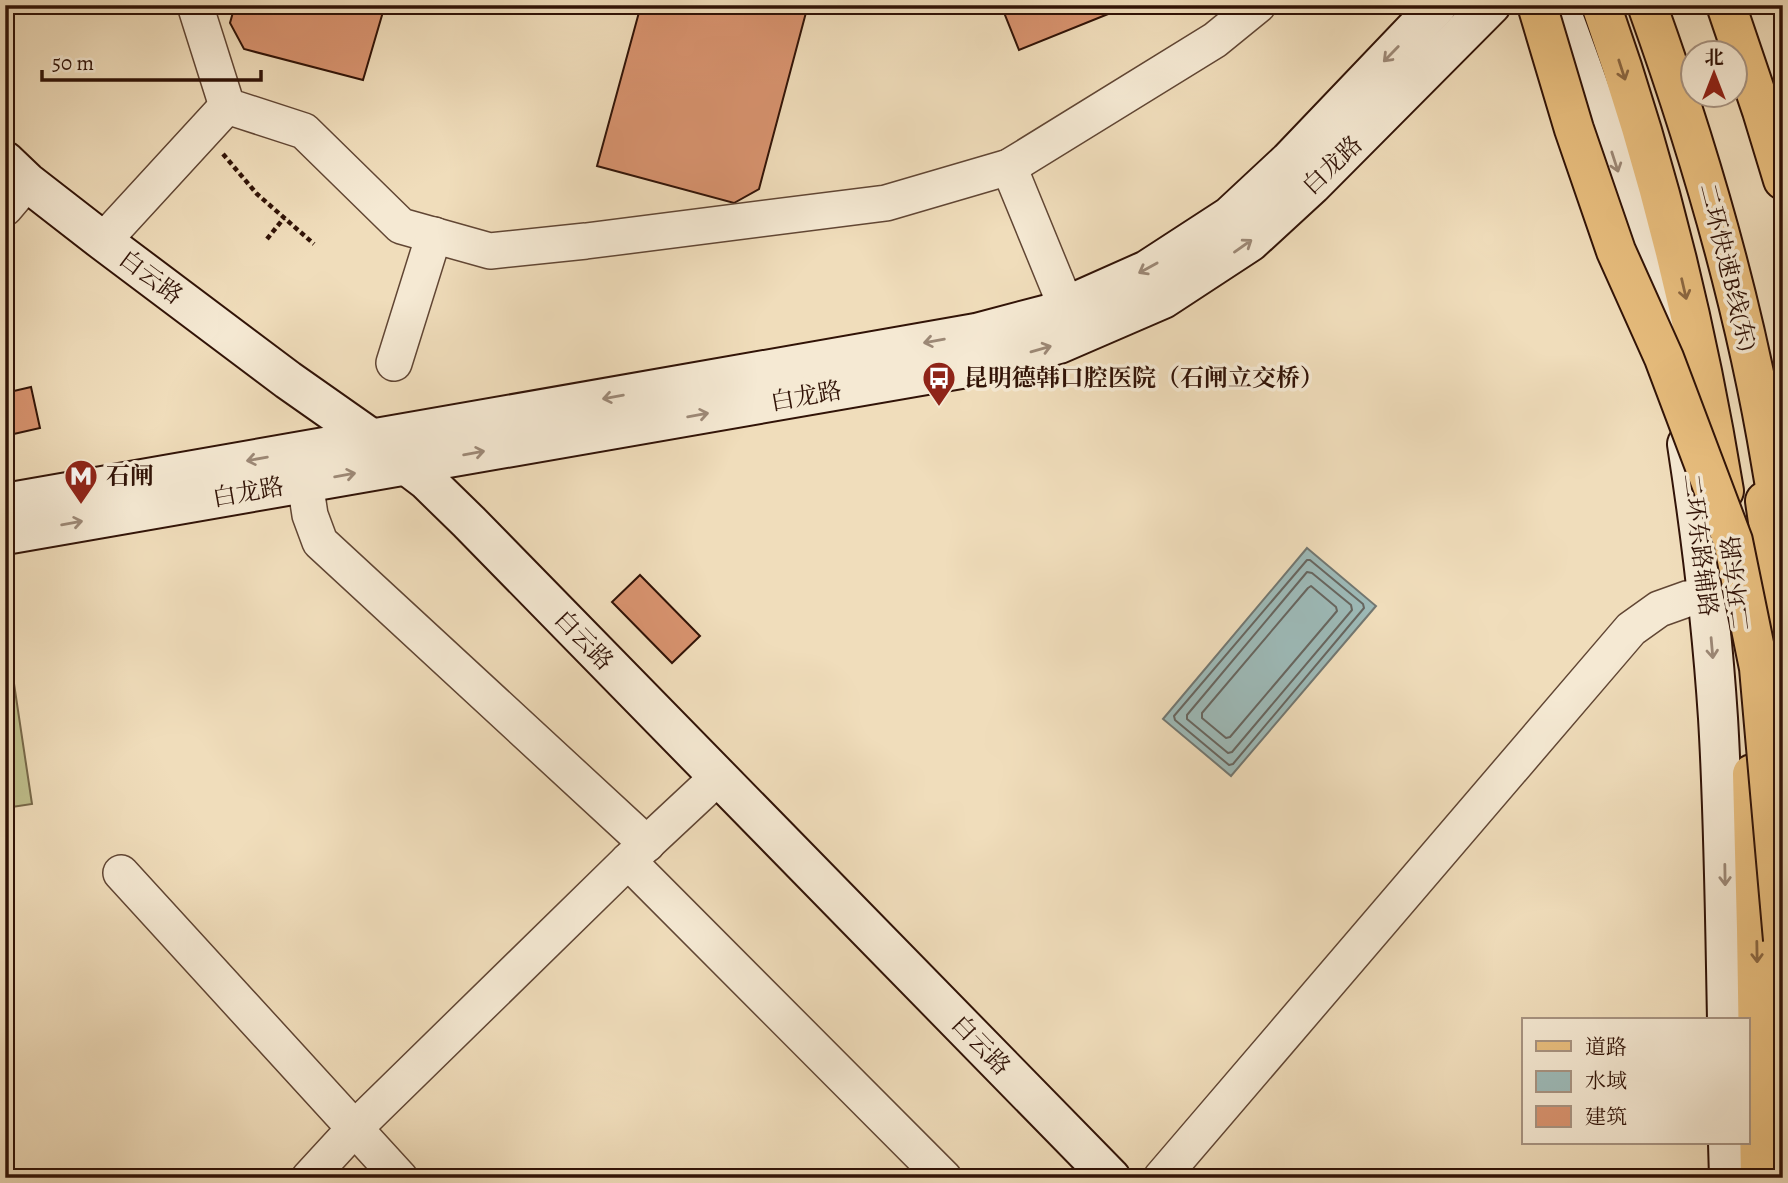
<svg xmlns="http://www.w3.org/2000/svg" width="1788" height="1183" font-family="Alegreya,'Noto Serif SC',serif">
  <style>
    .green { fill: #bfbf8c; stroke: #78694a; stroke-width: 2 }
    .water { fill: #9dbab8; stroke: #727771; stroke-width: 2 }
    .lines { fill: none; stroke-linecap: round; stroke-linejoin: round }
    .shore { stroke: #676660; stroke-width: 2 }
    .building { fill: #d8936f; stroke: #311307; stroke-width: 2 }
    .street-casing { stroke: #614634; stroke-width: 38 }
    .secondary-casing { stroke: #311307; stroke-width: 42 }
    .primary-casing { stroke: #311307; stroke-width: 42 }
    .highway-casing { stroke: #311307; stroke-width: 42 }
    .path { stroke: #311307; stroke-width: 4.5; stroke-dasharray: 5 3.5; stroke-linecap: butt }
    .street { stroke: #f5e9d3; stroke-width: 35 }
    .secondary { stroke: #f5e9d3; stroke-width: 38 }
    .primary { stroke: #e8be7e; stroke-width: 38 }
    .highway { stroke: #e8be7e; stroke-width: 38 }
    .highway-bridge-casing { stroke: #311307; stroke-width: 42; stroke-linecap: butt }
    .highway-bridge { stroke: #e8be7e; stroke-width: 38 }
    .oneway { stroke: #9d8977 }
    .oneway2 { stroke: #8c6842 }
    .labels { text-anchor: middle; stroke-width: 7; stroke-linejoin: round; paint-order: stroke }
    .street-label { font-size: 24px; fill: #311307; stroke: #f5e9d3 }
    .poi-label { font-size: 24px; font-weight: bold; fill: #311307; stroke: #f5e9d3; text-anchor: start }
  </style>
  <rect width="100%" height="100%" fill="#f0ddbb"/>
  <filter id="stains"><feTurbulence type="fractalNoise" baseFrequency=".00286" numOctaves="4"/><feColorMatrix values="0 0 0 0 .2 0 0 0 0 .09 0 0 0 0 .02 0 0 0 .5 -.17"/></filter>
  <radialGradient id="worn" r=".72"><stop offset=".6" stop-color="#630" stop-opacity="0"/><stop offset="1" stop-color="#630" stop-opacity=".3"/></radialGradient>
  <polygon class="green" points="13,677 32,804 5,808 5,678"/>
  <polygon class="water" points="1307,548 1376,606 1231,776 1163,719"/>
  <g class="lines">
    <g class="shore">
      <polygon points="1307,560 1310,560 1363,604 1364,608 1233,764 1229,765 1175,720 1174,716"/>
      <polygon points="1307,572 1312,573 1351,605 1352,610 1232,752 1228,753 1187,719 1187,715"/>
      <polygon points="1311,586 1336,607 1337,611 1230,737 1226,738 1202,718 1202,713 1308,588"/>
    </g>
  </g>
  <g class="building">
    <polygon points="235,5 385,5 363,80 244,49 230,23"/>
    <polygon points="641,5 808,5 759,189 734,203 597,166"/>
    <polygon points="1001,5 1128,5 1128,6 1019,50"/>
    <polygon points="31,387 40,428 5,436 5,393"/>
    <polygon points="640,575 700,636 672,663 612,602"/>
  </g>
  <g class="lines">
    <defs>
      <g id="street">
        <polyline points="195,5 227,106 304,131 401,226 490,251 586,241 886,203 1009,167 1215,40 1258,5"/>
        <polyline points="1009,167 1066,306"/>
        <polyline points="5,208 27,182"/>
        <polyline points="103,241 227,106"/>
        <polyline points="394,363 434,235"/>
        <polyline points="305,482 310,515 320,542 647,844"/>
        <polyline points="628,861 944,1178"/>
        <polyline points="121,873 400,1178"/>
        <polyline points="309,1178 355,1128 628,861 718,777"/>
        <polyline points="1161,1178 1631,629 1659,609 1687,599 1708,597"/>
      </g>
      <g id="secondary">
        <path d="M1559,5c40,107 77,214 104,325"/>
        <polyline points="5,161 27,182 103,241 288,380 372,439 426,480 469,522 1111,1178"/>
        <path d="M1687,444c14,91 25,182 31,274 6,100 7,201 9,302"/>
        <polyline points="5,503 976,333 1048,314 1147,270 1230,216 1289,161 1438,5"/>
        <polyline points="5,535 984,365 1059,344 1163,299 1250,242 1312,185 1491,5"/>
        <polyline points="1728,1143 1729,1178"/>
      </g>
      <g id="primary">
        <path d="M1601,5c56,158 96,321 123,486"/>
        <polyline points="1765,501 1778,590 1783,648"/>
        <polyline points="1752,774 1756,929 1760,1178"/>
      </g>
      <g id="highway">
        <path d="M1647,5c54,150 98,301 124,458 4,24 9,49 12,73"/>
        <polyline points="1726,5 1762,111 1783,180"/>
      </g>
    </defs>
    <use href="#street" class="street-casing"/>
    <use href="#secondary" class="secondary-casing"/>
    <use href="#primary" class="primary-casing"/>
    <use href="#highway" class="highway-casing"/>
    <g class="path">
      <polyline points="223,154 257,194 314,244"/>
      <polyline points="267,239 284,218"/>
    </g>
    <use href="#street" class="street"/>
    <use href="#secondary" class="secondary"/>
    <use href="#primary" class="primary"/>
    <use href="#highway" class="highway"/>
    <defs>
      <polyline id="highway-bridge" points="1537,5 1574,129 1616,251 1664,358 1733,541 1759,668 1783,940"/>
    </defs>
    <use href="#highway-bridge" class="highway-bridge-casing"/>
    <use href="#highway-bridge" class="highway-bridge"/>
  </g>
  <defs><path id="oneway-shaft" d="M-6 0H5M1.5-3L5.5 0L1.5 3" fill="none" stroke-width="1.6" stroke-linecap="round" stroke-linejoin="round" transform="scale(1.75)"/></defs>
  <g class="oneway">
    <use href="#oneway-shaft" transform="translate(1391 54) rotate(134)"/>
    <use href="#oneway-shaft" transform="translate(1615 162) rotate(72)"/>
    <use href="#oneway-shaft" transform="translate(1243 246) rotate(-35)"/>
    <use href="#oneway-shaft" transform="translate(1148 268) rotate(151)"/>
    <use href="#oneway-shaft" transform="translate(934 341) rotate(170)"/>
    <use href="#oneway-shaft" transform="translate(1041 349) rotate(-16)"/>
    <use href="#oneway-shaft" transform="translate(613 397) rotate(170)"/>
    <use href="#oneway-shaft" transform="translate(698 415) rotate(-10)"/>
    <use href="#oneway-shaft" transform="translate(474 453) rotate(-10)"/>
    <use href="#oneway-shaft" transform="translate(257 459) rotate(170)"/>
    <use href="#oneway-shaft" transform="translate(345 475) rotate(-10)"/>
    <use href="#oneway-shaft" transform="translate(72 523) rotate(-10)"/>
    <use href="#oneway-shaft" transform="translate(1712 648) rotate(85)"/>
    <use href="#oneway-shaft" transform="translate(1725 875) rotate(89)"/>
  </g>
  <g class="oneway2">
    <use href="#oneway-shaft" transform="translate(1622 70) rotate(72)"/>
    <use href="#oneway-shaft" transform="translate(1684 289) rotate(77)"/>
    <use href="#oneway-shaft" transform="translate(1757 952) rotate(89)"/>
  </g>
  <defs>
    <symbol id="bus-pin" viewBox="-11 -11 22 30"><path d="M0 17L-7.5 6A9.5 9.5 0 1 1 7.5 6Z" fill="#8f2418" stroke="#f5e9d3"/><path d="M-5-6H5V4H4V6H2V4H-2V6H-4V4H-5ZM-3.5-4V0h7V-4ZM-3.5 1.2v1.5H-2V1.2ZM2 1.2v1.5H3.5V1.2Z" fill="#fff"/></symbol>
    <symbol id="metro-pin" viewBox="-11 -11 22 30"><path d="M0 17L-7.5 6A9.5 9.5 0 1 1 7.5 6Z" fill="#8f2418" stroke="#f5e9d3"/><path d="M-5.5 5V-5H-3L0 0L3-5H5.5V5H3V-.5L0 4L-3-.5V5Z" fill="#fff"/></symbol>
  </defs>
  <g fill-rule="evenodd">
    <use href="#bus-pin" x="920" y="359" width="38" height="52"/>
    <use href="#metro-pin" x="62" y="457" width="38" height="52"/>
  </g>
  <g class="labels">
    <g class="street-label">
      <text transform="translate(1332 165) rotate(-44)" y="8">白龙路</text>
      <text transform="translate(1728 267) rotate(76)" y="8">二环快速B线(东)</text>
      <text transform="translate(151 277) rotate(37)" y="8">白云路</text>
      <text transform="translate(806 396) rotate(-10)" y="8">白龙路</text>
      <text transform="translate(248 492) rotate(-10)" y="8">白龙路</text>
      <text transform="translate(1700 545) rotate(83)" y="8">二环东路辅路</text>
      <text transform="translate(1736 583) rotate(-97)" y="8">二环东路</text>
      <text transform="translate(584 640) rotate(46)" y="8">白云路</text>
      <text transform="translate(981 1045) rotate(46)" y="8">白云路</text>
    </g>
    <g class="poi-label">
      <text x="964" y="386">昆明德韩口腔医院（石闸立交桥）</text>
      <text x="106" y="484">石闸</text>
    </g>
  </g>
  <rect width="1788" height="1183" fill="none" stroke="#f0ddbb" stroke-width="28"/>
  <rect x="7" y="7" width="1774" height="1169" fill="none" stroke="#311307" stroke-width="3.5"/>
  <rect x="14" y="14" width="1760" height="1155" fill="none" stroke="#311307" stroke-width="2"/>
  <rect x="1522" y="1018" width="228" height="126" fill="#f5e9d3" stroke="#a79381" stroke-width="2"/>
  <rect x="1536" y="1041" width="35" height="10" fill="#e8be7e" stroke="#a79381" stroke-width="2"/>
  <text x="1585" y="1054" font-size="21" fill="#311307">道路</text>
  <rect x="1536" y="1071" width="35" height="21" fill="#9dbab8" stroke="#a79381" stroke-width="2"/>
  <text x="1585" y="1088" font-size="21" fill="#311307">水域</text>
  <rect x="1536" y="1106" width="35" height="21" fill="#d8936f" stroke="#a79381" stroke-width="2"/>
  <text x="1585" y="1124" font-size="21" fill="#311307">建筑</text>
  <g transform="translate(1714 74)"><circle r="33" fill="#f5e9d3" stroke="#a79381" stroke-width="2"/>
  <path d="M0-5L12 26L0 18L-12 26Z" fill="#8f2418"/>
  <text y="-10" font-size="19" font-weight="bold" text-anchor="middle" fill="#311307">北</text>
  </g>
  <path d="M42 70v10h219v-10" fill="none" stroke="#311307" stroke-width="3.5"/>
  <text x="52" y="70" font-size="21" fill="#311307" stroke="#f5e9d3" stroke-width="5" paint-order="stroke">50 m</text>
  <rect width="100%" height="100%" filter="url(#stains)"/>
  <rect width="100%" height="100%" fill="url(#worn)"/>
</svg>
